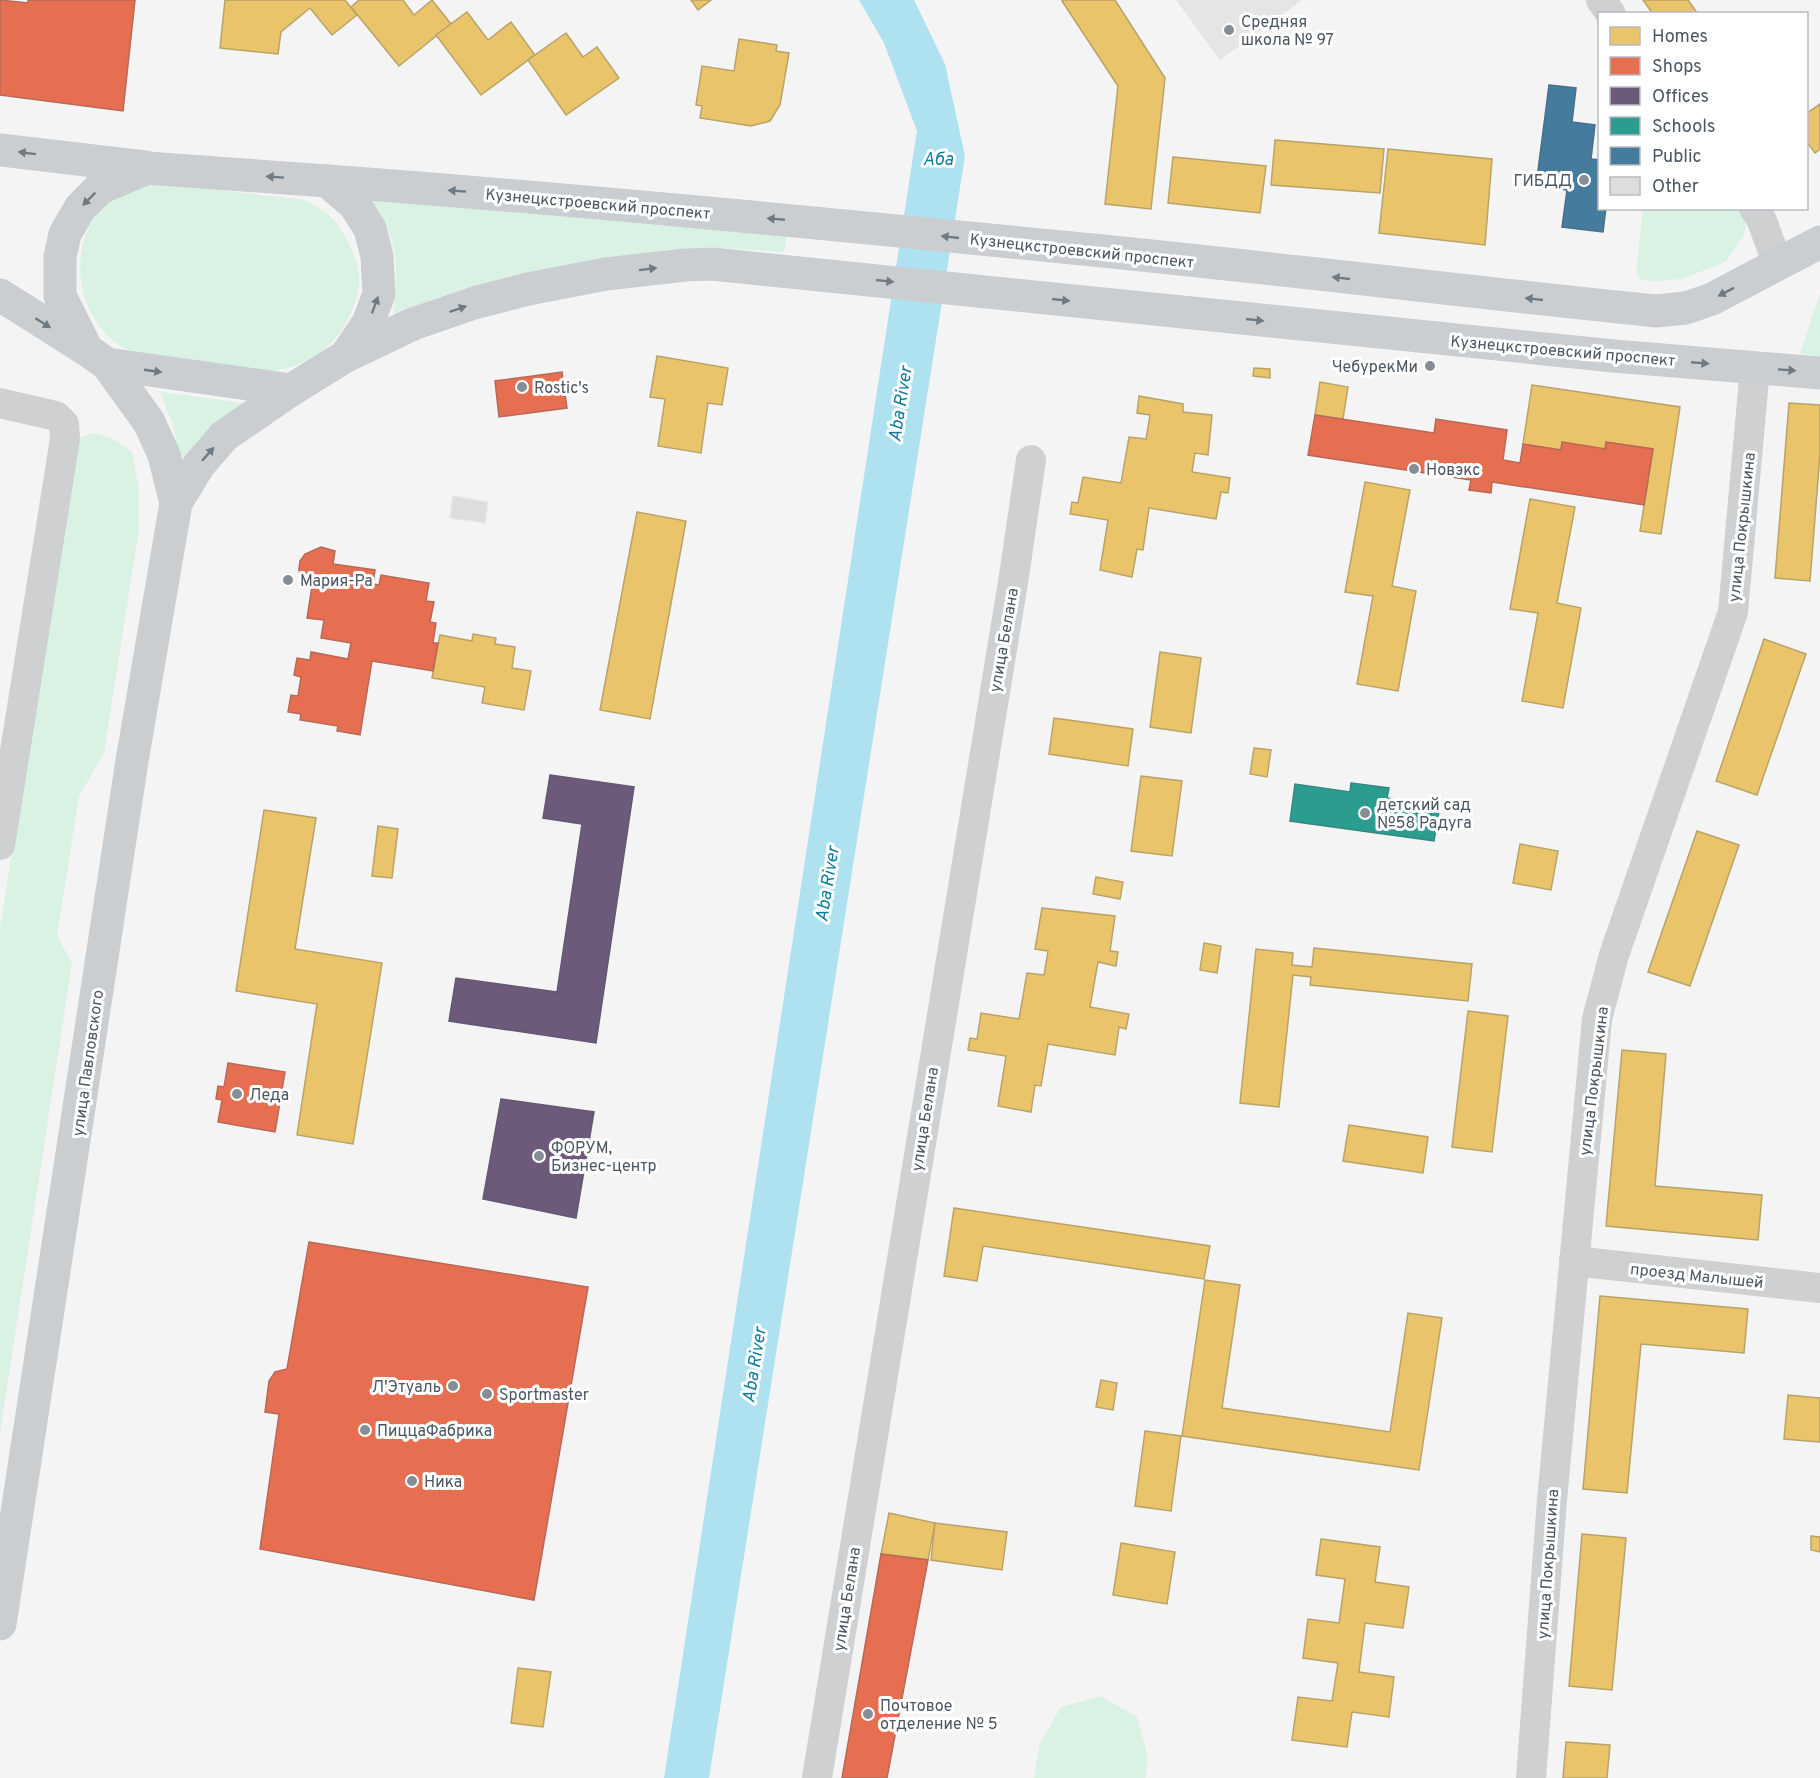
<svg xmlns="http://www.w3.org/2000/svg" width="1820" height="1778" font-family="Overpass,sans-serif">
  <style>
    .education { fill: #e6e5e6 }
    .green { fill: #d9f2e3 }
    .water { fill: #aee2f0 }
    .homes { fill: #e9c46a; stroke: #b9a367; stroke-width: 1.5 }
    .shops { fill: #e76f51; stroke: #b86856; stroke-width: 1.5 }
    .offices { fill: #6d597a; stroke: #625872; stroke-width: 1.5 }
    .schools { fill: #2a9d8f; stroke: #348881; stroke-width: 1.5 }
    .public { fill: #457b9d; stroke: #46708b; stroke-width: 1.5 }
    .building { fill: #ddddde; stroke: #e5e6e7; stroke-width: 1.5 }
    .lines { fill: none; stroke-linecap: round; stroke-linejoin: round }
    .minor { stroke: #ced0d2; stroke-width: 30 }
    .major { stroke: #caced1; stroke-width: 33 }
    .oneway { fill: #707a83 }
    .poi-dot { fill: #868d94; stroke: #fff; stroke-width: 2 }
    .labels { text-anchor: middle; stroke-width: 6; stroke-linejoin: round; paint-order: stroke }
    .poi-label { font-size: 16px; fill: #4a5661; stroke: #fff; text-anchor: start }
    .street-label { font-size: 16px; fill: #4a5661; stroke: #fff }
    .water-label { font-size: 18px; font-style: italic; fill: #0c7c9b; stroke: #fff }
  </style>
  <rect width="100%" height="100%" fill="#f4f4f4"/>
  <polygon class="education" points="1176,0 1302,0 1220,60"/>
  <g class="green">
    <path d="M149,182l157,18c7,5 17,9 23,15 18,19 35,51 29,78 -13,49 -47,77 -98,79 -18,1 -52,-7 -71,-11 -23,-3 -51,-3 -70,-16 -42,-29 -52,-95 -20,-133 3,-4 5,-8 9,-11 12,-8 28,-13 41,-19z"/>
    <path d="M365,199l422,36 -3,17 -80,-5 -38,3 -81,13 -72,13 -51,13 -34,12 -35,19c4,-34 8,-69 -10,-99 -5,-8 -12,-15 -18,-22z"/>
    <polygon points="1740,208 1743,213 1746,227 1743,237 1725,262 1682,279 1656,281 1641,280 1636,274 1643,209"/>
    <polygon points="1820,293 1820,356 1800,354"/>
    <polygon points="160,392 245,403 182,465 172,422"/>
    <polygon points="94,433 112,438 132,452 139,490 139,529 104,753 79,796 57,936 72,963 0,1433 0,928 78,438"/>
    <polygon points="1101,1696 1137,1717 1148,1758 1145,1778 1034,1778 1040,1743 1061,1707"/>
  </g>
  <polygon class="water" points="859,0 914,0 945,64 965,156 709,1778 664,1778 917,131 884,43"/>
  <g class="homes">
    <polygon points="225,0 345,0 357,15 332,35 310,8 281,32 278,54 220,48"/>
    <polygon points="359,0 403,0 414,15 432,0 451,24 399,66 351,7"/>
    <polygon points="691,0 711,0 698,10"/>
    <polygon points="1064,0 1115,0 1165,78 1151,209 1105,204 1118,86 1062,1"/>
    <polygon points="1643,0 1688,0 1698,14 1653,14"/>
    <polygon points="467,12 488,40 511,22 535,55 481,95 436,35"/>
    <polygon points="566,33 583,57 597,47 619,78 566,115 528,60"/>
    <polygon points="739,39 777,45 776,51 789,53 780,105 770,121 751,126 700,118 702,106 696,105 702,66 734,71"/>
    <polygon points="1820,104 1820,149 1815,153 1806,141 1806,114"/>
    <polygon points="1275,140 1384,149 1380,193 1271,185"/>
    <polygon points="1388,149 1492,159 1485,245 1379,233"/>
    <polygon points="1173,157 1266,166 1260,213 1168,203"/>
    <polygon points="657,356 728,368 722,405 708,403 701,453 658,446 665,399 650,397"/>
    <polygon points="1254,368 1270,369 1270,378 1253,376"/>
    <polygon points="1320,382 1348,387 1343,419 1315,415"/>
    <polygon points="1532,385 1680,407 1661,534 1640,531 1653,449 1606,442 1605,449 1562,442 1561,450 1523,444"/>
    <polygon points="1139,396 1183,404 1183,412 1212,415 1208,455 1195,453 1192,472 1230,478 1228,493 1221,492 1216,519 1149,508 1143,550 1137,549 1132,577 1100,570 1108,520 1070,514 1072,502 1078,503 1083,477 1121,483 1129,437 1146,439 1150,415 1137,413"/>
    <polygon points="1789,403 1820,405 1820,454 1810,581 1775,578"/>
    <polygon points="1365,482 1410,490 1392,586 1416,591 1398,691 1357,684 1373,596 1345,592"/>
    <polygon points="1530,499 1575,507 1557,603 1581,608 1563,708 1522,701 1538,613 1510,609"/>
    <polygon points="637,512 686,521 650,719 600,710"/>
    <polygon points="473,634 496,638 495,644 515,647 512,668 531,671 524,710 482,703 485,687 432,678 440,635 472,641"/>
    <polygon points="1764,639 1806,654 1757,795 1716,781"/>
    <polygon points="1160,652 1201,658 1191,733 1150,727"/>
    <polygon points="1054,718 1133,729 1128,766 1049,754"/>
    <polygon points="1254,748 1271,750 1267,777 1250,774"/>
    <polygon points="1141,776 1182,781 1172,856 1131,851"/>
    <polygon points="264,810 316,818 295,949 382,963 353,1144 297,1135 317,1004 236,991"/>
    <polygon points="378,826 398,829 392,878 372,876"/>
    <polygon points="1697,831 1739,845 1690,986 1648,972"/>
    <polygon points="1520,844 1558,851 1551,890 1513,883"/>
    <polygon points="1096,877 1123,882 1120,899 1093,894"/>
    <polygon points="1042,908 1115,916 1110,951 1118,952 1116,966 1098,962 1090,1007 1129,1014 1126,1029 1119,1027 1115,1055 1048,1044 1041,1086 1035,1085 1031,1112 998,1106 1006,1056 968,1050 970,1038 977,1039 981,1013 1019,1019 1027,973 1044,975 1048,951 1035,949"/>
    <polygon points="1204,943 1221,946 1217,973 1200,970"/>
    <polygon points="1314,948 1472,964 1468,1001 1310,985 1311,977 1293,975 1279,1107 1240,1103 1256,949 1293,953 1292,965 1312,967"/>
    <polygon points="1468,1011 1508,1016 1492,1152 1452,1147"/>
    <polygon points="1622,1050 1666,1054 1655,1186 1762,1195 1758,1240 1606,1226"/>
    <polygon points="1349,1125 1428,1137 1423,1173 1343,1161"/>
    <polygon points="954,1208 1210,1246 1204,1279 983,1246 977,1281 944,1276"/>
    <polygon points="1205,1280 1240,1285 1222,1408 1390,1432 1408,1313 1442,1318 1419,1470 1182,1436"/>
    <polygon points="1600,1296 1748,1309 1744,1353 1641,1344 1627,1493 1583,1489"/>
    <polygon points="1101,1380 1117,1383 1113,1410 1096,1407"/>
    <polygon points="1788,1395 1820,1398 1820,1442 1784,1439"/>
    <polygon points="1145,1431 1181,1436 1171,1511 1135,1506"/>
    <polygon points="889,1513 935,1523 928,1560 881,1554"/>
    <polygon points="935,1523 1007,1532 1002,1570 931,1560"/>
    <polygon points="1582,1534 1626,1538 1612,1690 1569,1686"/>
    <polygon points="1811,1536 1820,1537 1820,1552 1811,1550"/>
    <polygon points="1321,1539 1380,1547 1375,1582 1409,1587 1403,1628 1365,1623 1359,1672 1394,1677 1389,1717 1352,1712 1347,1747 1292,1740 1298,1697 1332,1701 1338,1663 1303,1658 1308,1619 1339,1623 1345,1579 1316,1575"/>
    <polygon points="1121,1543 1175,1552 1167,1604 1113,1595"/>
    <polygon points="518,1668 551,1672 543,1727 511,1723"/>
    <polygon points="1566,1742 1610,1745 1607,1778 1563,1778"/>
  </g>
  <g class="shops">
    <polygon points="0,0 28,3 28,0 135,0 123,111 0,95"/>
    <polygon points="562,372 567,408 499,417 495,381"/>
    <polygon points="1315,415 1434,433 1436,419 1507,430 1503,460 1520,463 1523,444 1561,450 1562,442 1605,449 1606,442 1653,449 1644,505 1492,482 1491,493 1469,490 1471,480 1308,455"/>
    <polygon points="321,547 335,551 333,564 375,570 373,584 379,585 381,575 429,583 426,601 434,602 430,622 436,623 433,643 438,643 433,671 372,661 360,735 337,731 338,726 300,720 301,714 288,712 291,695 298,696 301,677 294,675 297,658 310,660 311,652 348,659 351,643 321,638 324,620 307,618 313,580 300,577 299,569 300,561 305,554"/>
    <polygon points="228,1063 285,1072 275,1132 218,1122 222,1100 216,1099 218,1086 224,1087"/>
    <polygon points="309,1242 588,1287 534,1600 260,1549 279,1414 265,1412 269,1381 275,1372 287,1369"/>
    <polygon points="881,1554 928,1560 887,1778 842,1778"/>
  </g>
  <g class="offices">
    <polygon points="550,775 634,787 596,1043 449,1021 456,978 557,992 582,824 543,818"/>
    <polygon points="501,1099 594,1112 576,1218 483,1199"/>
  </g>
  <polygon class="schools" points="1351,783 1389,788 1387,798 1440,806 1434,841 1290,821 1295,784 1350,792"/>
  <polygon class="public" points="1549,85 1576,88 1572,122 1595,125 1591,159 1600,160 1600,208 1606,208 1603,232 1562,227 1567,190 1536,186"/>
  <polygon class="building" points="453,496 488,502 485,523 450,518"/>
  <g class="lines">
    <g class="minor">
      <polyline points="1601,0 1611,14"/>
      <polyline points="1754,208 1762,221 1778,265"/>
      <polyline points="0,403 56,416 64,424 65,439 0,845"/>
      <polyline points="1574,1261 1820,1288"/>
      <polyline points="817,1778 1014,576 1031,460"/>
      <polyline points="1531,1778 1552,1500 1597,1019 1614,955 1733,612 1755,368"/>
    </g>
    <g class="major">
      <polyline points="0,150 145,167"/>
      <path d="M327,181c245,18 490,42 735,66 198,19 396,44 594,64l30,-3 26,-9 108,-57"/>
      <polyline points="0,295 87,350"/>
      <polyline points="346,356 368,323 379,294 377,256 370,229 355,205 327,181 147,168 100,188 80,208 65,234 60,257 60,296 87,350 107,364 291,390 346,356 413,324 474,303 528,289 606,274 685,265 712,264 1614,356 1820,373"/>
      <polyline points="107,364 149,422 164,455 176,503"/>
      <polyline points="0,1624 132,761 176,503 199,465 224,436 291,390"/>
    </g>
  </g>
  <defs><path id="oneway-solid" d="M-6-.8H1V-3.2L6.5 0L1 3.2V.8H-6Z" transform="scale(1.5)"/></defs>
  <g class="oneway">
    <use href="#oneway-solid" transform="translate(27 153) rotate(-173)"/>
    <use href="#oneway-solid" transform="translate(275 177) rotate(-176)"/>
    <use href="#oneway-solid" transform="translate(457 191) rotate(-176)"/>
    <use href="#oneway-solid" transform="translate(89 199) rotate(135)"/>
    <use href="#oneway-solid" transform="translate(776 219) rotate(-175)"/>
    <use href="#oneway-solid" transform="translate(950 237) rotate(-174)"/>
    <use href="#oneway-solid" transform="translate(648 269) rotate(-7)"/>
    <use href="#oneway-solid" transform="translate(1341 278) rotate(-174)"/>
    <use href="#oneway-solid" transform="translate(885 281) rotate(6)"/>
    <use href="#oneway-solid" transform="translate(1726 292) rotate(153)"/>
    <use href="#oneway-solid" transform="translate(1534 299) rotate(-174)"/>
    <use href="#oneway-solid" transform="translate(1061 300) rotate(6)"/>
    <use href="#oneway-solid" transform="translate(375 305) rotate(-70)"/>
    <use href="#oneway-solid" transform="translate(458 309) rotate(-19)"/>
    <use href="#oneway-solid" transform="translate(1255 320) rotate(6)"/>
    <use href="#oneway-solid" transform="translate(43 323) rotate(32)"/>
    <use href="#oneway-solid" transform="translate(1700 363) rotate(5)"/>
    <use href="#oneway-solid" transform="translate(1787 370) rotate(4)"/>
    <use href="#oneway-solid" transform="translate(153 371) rotate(8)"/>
    <use href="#oneway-solid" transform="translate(208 454) rotate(-49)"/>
  </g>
  <g class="poi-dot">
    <circle cx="1229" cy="30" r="6"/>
    <circle cx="1584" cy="180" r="6"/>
    <circle cx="1430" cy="366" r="6"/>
    <circle cx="522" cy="387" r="6"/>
    <circle cx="1414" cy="469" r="6"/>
    <circle cx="288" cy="580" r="6"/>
    <circle cx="1365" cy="813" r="6"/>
    <circle cx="237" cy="1094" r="6"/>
    <circle cx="539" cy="1156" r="6"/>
    <circle cx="453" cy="1386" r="6"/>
    <circle cx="487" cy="1394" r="6"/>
    <circle cx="365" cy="1430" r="6"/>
    <circle cx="412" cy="1481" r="6"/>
    <circle cx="868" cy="1714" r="6"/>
  </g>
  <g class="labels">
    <g class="poi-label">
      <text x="1241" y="27">Средняя<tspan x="1241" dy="18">школа № 97</tspan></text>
      <text x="1572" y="186" text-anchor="end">ГИБДД</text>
      <text x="1418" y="372" text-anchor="end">ЧебурекМи</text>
      <text x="534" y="393">Rostic's</text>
      <text x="1426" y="475">Новэкс</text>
      <text x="300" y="586">Мария-Ра</text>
      <text x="1377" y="810">детский сад<tspan x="1377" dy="18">№58 Радуга</tspan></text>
      <text x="249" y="1100">Леда</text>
      <text x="551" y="1153">ФОРУМ,<tspan x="551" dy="18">Бизнес-центр</tspan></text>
      <text x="441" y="1392" text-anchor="end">Л'Этуаль</text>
      <text x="499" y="1400">Sportmaster</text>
      <text x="377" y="1436">ПиццаФабрика</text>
      <text x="424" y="1487">Ника</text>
      <text x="880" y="1711">Почтовое<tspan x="880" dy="18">отделение № 5</tspan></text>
    </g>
    <g class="street-label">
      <text transform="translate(598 203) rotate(5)" y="6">Кузнецкстроевский проспект</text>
      <text transform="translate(1082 250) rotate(6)" y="6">Кузнецкстроевский проспект</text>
      <text transform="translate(1563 350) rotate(5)" y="6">Кузнецкстроевский проспект</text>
      <text transform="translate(1741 527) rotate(-84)" y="6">улица Покрышкина</text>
      <text transform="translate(1003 640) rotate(-80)" y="6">улица Белана</text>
      <text transform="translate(87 1063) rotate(-82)" y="6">улица Павловского</text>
      <text transform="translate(1593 1081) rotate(-83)" y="6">улица Покрышкина</text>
      <text transform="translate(924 1119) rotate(-81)" y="6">улица Белана</text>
      <text transform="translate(1697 1275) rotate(6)" y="6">проезд Малышей</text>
      <text transform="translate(1547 1564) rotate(-86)" y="6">улица Покрышкина</text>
      <text transform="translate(846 1599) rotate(-81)" y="6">улица Белана</text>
    </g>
    <g class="water-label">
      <text x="938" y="165">Аба</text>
      <text transform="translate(900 404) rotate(-81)" y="6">Aba River</text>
      <text transform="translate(827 884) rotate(-81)" y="6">Aba River</text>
      <text transform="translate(754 1365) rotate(-81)" y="6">Aba River</text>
    </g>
  </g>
  <rect x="1598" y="12" width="210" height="198" fill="#ffffff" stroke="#b7bbc0" stroke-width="1.5"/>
  <rect x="1610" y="27" width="30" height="18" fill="#e9c46a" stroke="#b7bbc0" stroke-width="1.5"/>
  <text x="1652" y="42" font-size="18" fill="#4a5661">Homes</text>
  <rect x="1610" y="57" width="30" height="18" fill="#e76f51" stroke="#b7bbc0" stroke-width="1.5"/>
  <text x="1652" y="72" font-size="18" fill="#4a5661">Shops</text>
  <rect x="1610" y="87" width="30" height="18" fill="#6d597a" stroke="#b7bbc0" stroke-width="1.5"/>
  <text x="1652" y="102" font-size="18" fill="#4a5661">Offices</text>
  <rect x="1610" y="117" width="30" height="18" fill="#2a9d8f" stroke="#b7bbc0" stroke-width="1.5"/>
  <text x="1652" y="132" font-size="18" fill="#4a5661">Schools</text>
  <rect x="1610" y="147" width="30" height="18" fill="#457b9d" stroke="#b7bbc0" stroke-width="1.5"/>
  <text x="1652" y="162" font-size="18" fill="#4a5661">Public</text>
  <rect x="1610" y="177" width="30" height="18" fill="#ddddde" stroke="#b7bbc0" stroke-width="1.5"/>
  <text x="1652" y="192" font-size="18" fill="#4a5661">Other</text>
</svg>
